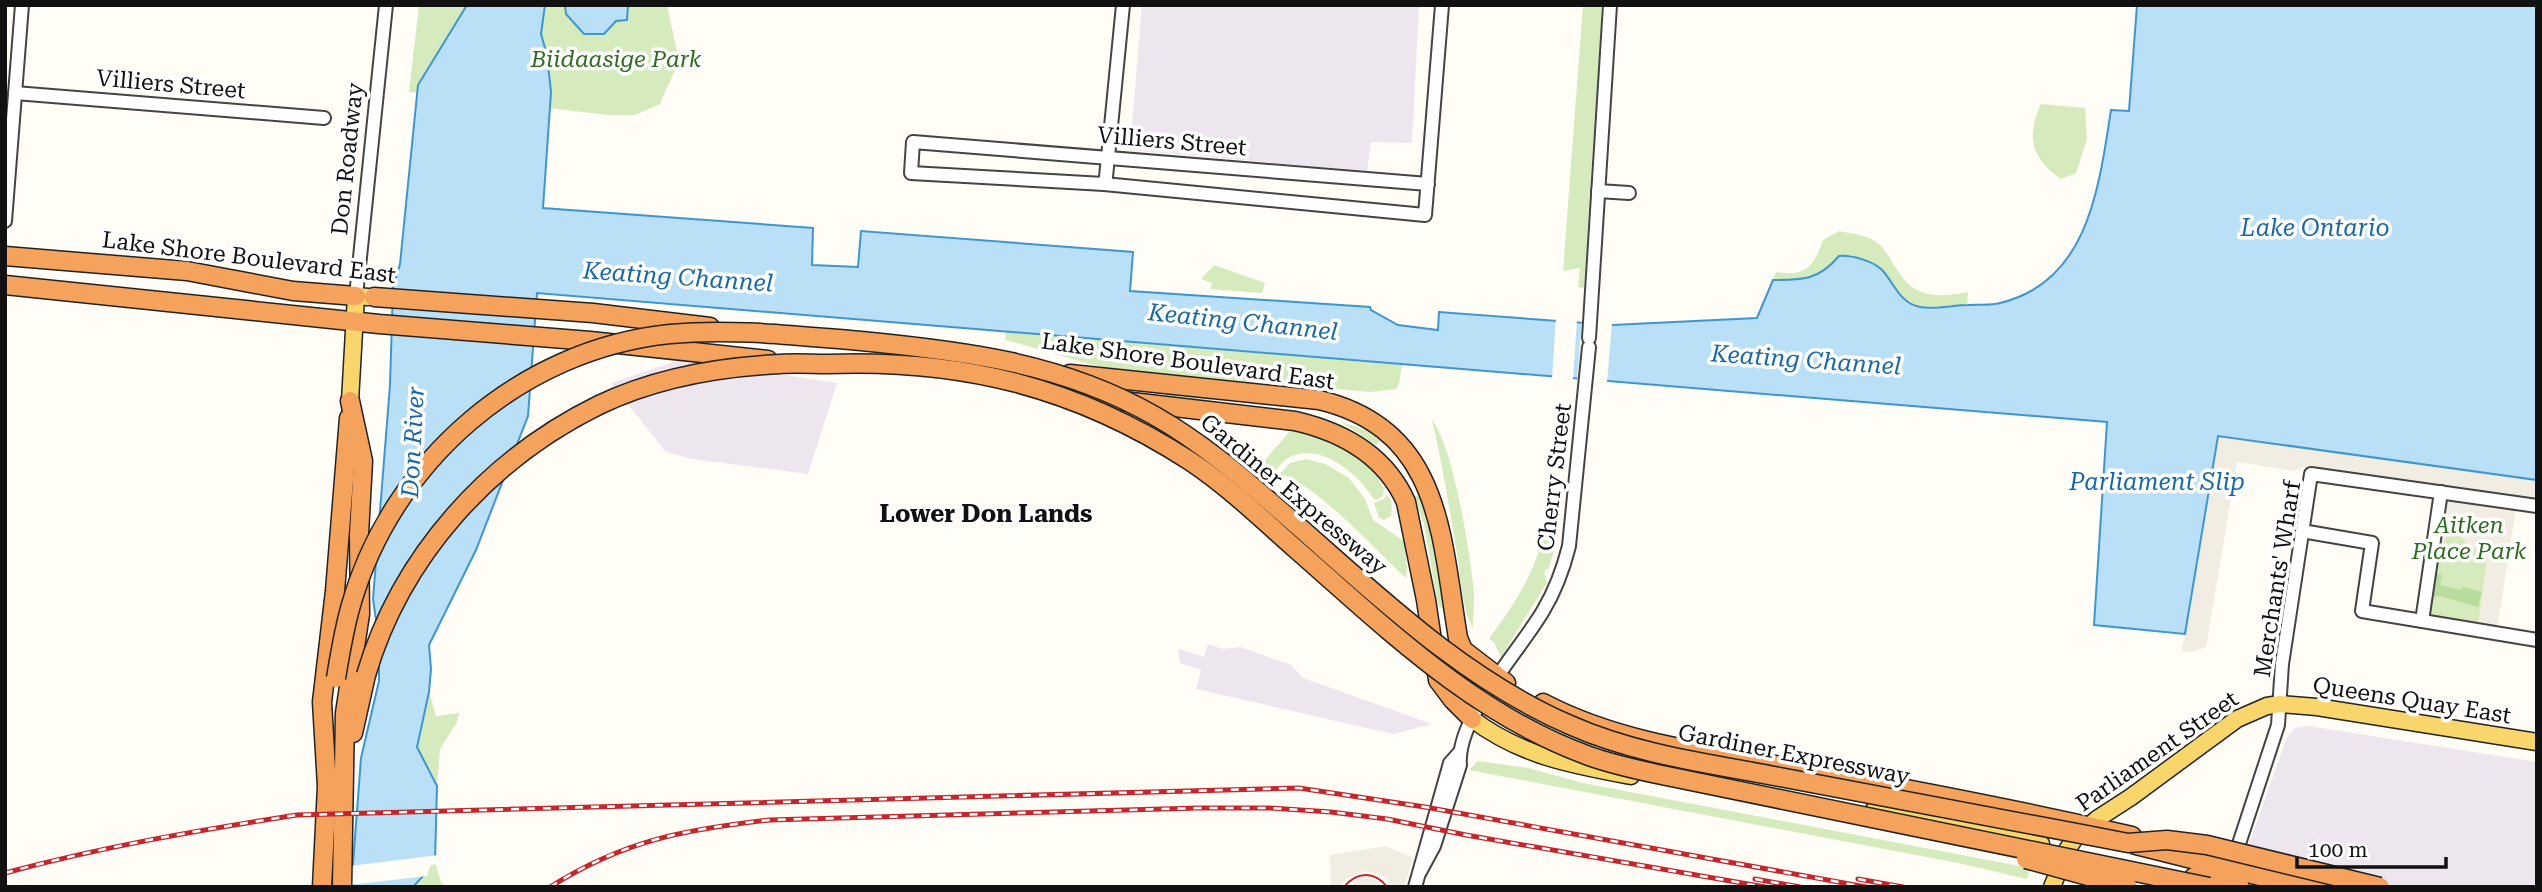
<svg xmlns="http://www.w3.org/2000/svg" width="2542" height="892" font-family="'Roboto Serif',serif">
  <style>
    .industrial { fill: #eee6ef }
    .green { fill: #d5ebbd }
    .forest { fill: #b9dc9c }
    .plaza { fill: #f1ede2 }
    .water { fill: #b9e0f7; stroke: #3f96cf; stroke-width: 2 }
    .pier { fill: #fffdf5 }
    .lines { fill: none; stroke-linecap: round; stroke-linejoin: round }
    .minor-casing { stroke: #444; stroke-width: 16 }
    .major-casing { stroke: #222; stroke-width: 19 }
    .highway-casing { stroke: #222; stroke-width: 21 }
    .minor { stroke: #fff; stroke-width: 12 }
    .major { stroke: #f9d66b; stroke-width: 16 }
    .highway { stroke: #f5a25d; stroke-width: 18 }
    .tram { stroke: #c4262e; stroke-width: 2 }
    .rail-casing { stroke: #c4262e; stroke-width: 5 }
    .rail { stroke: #fff; stroke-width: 2.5; stroke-dasharray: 8; stroke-linecap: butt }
    .highway-bridge-casing { stroke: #222; stroke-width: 21; stroke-linecap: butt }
    .highway-bridge { stroke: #f5a25d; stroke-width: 18 }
    .labels { text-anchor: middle; stroke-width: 7; stroke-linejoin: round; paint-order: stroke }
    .park-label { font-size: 23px; font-style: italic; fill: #2f6b1f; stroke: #fff }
    .street-label { font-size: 23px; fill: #111; stroke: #fff }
    .water-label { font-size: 24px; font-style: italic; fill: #1768a6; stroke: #fff }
    .neighbourhood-label { font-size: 24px; font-weight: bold; fill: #111; stroke: #fff }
  </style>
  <rect width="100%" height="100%" fill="#fffdf5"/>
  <g class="industrial">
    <polygon points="1142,5 1419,5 1412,143 1371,142 1367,171 1130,150"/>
    <polygon points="682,359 837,383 808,474 692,459 666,452 611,383"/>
    <polygon points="1208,644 1223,649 1240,647 1291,665 1303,678 1432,724 1393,734 1196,689 1201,670 1180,663 1178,649 1204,657"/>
    <polygon points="2309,726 2537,762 2537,887 2394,887 2248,847 2287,737 2295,728"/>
  </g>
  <g class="green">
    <polygon points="419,5 667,5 679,61 660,104 635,115 609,115 409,92"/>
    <path d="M1583,5h18v21c-6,88 -12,178 -17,262l-6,-1 2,-19 -17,3z"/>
    <path d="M2041,104l44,4 2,31 -11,34 -15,6c-30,-21 -35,-42 -20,-75z"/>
    <path d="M1839,231c13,3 31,4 41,14 9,9 14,22 22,32 16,22 42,20 66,15l-1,13 -47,2 -20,-10 -19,-28 -29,-14 -13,1c-20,24 -36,24 -66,24l3,-8c29,5 38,-5 47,-32z"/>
    <polygon points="1214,265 1265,283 1262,293 1210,289 1212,283 1201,279"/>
    <polygon points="1005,332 1402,365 1399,384 1396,389 1370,392 1118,370 1093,365 1006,340"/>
    <polygon points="1166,394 1211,397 1211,406 1166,402"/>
    <path d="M1432,420c21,27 37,127 41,164 2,14 0,30 0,44 -11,-19 -12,-47 -15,-69 -8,-46 -15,-93 -26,-139z"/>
    <polygon points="1341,422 1372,432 1381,440 1376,445"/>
    <path d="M1294,430c37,5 60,21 87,45l-3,4 6,9 -1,8 -7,4 -3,-2c-20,-33 -75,-70 -101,-22l-12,-10 30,-35z"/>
    <path d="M1306,459l19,5 24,14 16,21 8,21 31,21 3,27 -1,10c-32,-29 -87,-92 -126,-104l10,-11z"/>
    <polygon points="1421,494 1433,529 1447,611 1438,606 1424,524 1414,497"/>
    <path d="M1386,495c7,3 6,13 5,21l-7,4 -5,-2 -5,-15 10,-4z"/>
    <polygon points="2442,497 2504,507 2488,625 2427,616"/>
    <path d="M1542,538l14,7 -8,25 -2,-1 -2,5 2,2 -1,4 3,1 -47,76 -7,-15 -5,-3c23,-33 45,-62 53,-101z"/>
    <polygon points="429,692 436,716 459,713 457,722 440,749 437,786 417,747"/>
    <polygon points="1478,761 1528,768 1583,783 2030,868 2027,879 1958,863 1469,770"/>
    <polygon points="435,862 441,882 445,887 413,887 423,876 427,863"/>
  </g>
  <polygon class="forest" points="2434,573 2442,575 2440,585 2460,590 2463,587 2482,592 2478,607 2440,596 2433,597 2431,594"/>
  <g class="plaza">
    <polygon points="2218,436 2537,480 2537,499 2303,467 2294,471 2237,462 2206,647 2192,652 2182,651"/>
    <polygon points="2445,499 2516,510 2497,628 2478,625 2488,551 2470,548 2458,532 2454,530 2448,535 2435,559"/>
    <polygon points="1386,846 1413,858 1404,887 1393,887 1382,875 1364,871 1346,879 1340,887 1331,887 1330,855"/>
    <polygon points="1366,878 1374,879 1384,887 1349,887 1358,879"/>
  </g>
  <g class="water">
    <path d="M467,5h78l-4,29 6,21 4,37 -8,116 270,20 -1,37 46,2 3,-36 272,21 -3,39 240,16 1,3 27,15 40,5 1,-18 173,13 145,-7 16,-38c30,0 46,0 66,-24 13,-1 35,5 44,15 12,14 17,32 37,36 14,3 33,-2 48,-2 10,-1 22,1 32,-2 89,-21 99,-117 111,-193l18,1 8,-106h400v475l-319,-44 -33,198 -91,-9 13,-203 -1570,-129 -9,123 -52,134 -47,95 2,24 -2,23 -12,55 20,39 -2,76 -8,1 -4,13 -10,11h-59l-1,-23 8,-106 18,-77v-40l-6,-42 17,-214 3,-97 7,-24 18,-179z"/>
    <polygon points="565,5 628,5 627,20 616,21 604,34 584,34 566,14"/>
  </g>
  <g class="pier">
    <polygon points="1556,317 1577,319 1573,380 1552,379"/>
    <polygon points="1582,319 1612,322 1607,383 1577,381"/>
    <polygon points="439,855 438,863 430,866 427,876 350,885 350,866"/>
  </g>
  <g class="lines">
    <defs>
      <g id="minor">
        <polyline points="15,93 324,118"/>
        <polyline points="1104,184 1106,177 1123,5"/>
        <polyline points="1428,184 913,142 911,173 1104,184 1425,215 1442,5"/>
        <polyline points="1598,191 1629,193"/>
        <polyline points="5,221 22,5"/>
        <polyline points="356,296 386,5"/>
        <polyline points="1589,338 1610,5"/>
        <polyline points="2302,531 2372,543 2362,611 2537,640"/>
        <polyline points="2422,621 2441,492"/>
        <polyline points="2234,859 2278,725 2282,664 2311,474 2537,506"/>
        <path d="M1420,872l14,-26 26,-81c-4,-47 59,-113 83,-154 12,-20 20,-41 26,-65l20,-199"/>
        <polyline points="1415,887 1450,763 1459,753"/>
      </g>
      <g id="major">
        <polyline points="350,401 356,296 368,297"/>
        <path d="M1472,719c49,37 100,46 159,57"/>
        <polyline points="1874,810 2041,844"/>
        <polyline points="2052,887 2067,850 2075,838 2097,819 2131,797 2237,719 2267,706 2280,704 2317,707 2537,742"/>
      </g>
      <g id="highway">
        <polyline points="5,256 187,271 293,291 356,296"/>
        <polyline points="5,285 379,324 590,341 768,360"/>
        <polyline points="374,297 593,313 710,327"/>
        <path d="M1070,374l249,26c123,29 122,137 139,238l5,12 43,33"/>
        <path d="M1063,394l232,27c48,11 90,34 111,81l20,98 12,80 15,20 19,19"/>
        <path d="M1543,703c80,42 173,51 261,67 110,20 220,41 328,66"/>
        <polyline points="353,733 366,675"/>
        <polyline points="2136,845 2296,885"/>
        <polyline points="2285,873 2339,887"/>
        <polyline points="2194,877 2240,887"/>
        <polyline points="322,887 327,786 322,702 335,591 349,418"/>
        <polyline points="342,887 345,713 360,614 359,534 363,461 350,401"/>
      </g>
    </defs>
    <use href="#minor" class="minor-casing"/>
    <use href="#major" class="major-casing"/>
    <use href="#highway" class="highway-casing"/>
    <use href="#minor" class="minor"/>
    <use href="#major" class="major"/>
    <use href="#highway" class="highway"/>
    <path class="tram" d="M1344,887c13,-16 31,-16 43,0"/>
    <defs>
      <g id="rail">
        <path d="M5,873c96,-26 194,-43 292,-58l1002,-27 126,19 441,80"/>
        <polyline points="1755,879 1800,887"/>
        <polyline points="1858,879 1903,887"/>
        <path d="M550,887c75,-47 133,-57 219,-67l430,-12h71l61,4 56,7 79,16 299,52"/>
      </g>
    </defs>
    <use href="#rail" class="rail-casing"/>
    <use href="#rail" class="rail"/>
    <defs>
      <g id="highway-bridge">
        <path d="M366,675c35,-119 123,-216 233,-270 56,-27 119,-38 181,-41 16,-1 32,0 47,0 135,-5 249,23 363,97 39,26 73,59 108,90 89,78 177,164 291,205 22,8 45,13 68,18l552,113"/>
        <path d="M336,678c4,-24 8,-49 15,-73 41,-144 170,-256 319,-271 63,-6 128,2 191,7 104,10 202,22 294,75 46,26 87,61 127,96 90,78 177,165 288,213 67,30 143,39 215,53 115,22 229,43 343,65l39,-3 40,5 173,42"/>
        <polyline points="2026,859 2128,887"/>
      </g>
    </defs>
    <use href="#highway-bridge" class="highway-bridge-casing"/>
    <use href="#highway-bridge" class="highway-bridge"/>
  </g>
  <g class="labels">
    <g class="park-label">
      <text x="616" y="67">Biidaasige Park</text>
      <text x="2469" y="533">Aitken<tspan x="2469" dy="26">Place Park</tspan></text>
    </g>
    <g class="street-label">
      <text transform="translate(171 84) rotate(5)" y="8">Villiers Street</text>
      <text transform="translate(1172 141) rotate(5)" y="8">Villiers Street</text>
      <text transform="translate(347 159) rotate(-84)" y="8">Don Roadway</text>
      <text transform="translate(249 257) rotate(7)" y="8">Lake Shore Boulevard East</text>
      <text transform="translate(1188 361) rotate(8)" y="8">Lake Shore Boulevard East</text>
      <text transform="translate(1554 477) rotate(-83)" y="8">Cherry Street</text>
      <text transform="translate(1294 494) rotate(40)" y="8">Gardiner Expressway</text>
      <text transform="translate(2277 579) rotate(-81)" y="8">Merchants' Wharf</text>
      <text transform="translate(2412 700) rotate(9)" y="8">Queens Quay East</text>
      <text transform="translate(2157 751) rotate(-35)" y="8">Parliament Street</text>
      <text transform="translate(1794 754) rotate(11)" y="8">Gardiner Expressway</text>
    </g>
    <g class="water-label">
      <text x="2315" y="236">Lake Ontario</text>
      <text transform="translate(678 277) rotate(4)" y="8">Keating Channel</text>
      <text transform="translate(1243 322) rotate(6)" y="8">Keating Channel</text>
      <text transform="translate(1806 360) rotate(4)" y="8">Keating Channel</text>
      <text transform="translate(413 442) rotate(-87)" y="8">Don River</text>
      <text x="2157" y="490">Parliament Slip</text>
    </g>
    <g class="neighbourhood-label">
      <text x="986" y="522">Lower Don Lands</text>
    </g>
  </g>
  <rect width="2542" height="892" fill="none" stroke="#111111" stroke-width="14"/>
  <path d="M2297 857v10h149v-10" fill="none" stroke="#111111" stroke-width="3.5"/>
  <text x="2308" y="857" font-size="21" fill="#111111" stroke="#ffffff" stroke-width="5" paint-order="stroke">100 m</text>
</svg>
